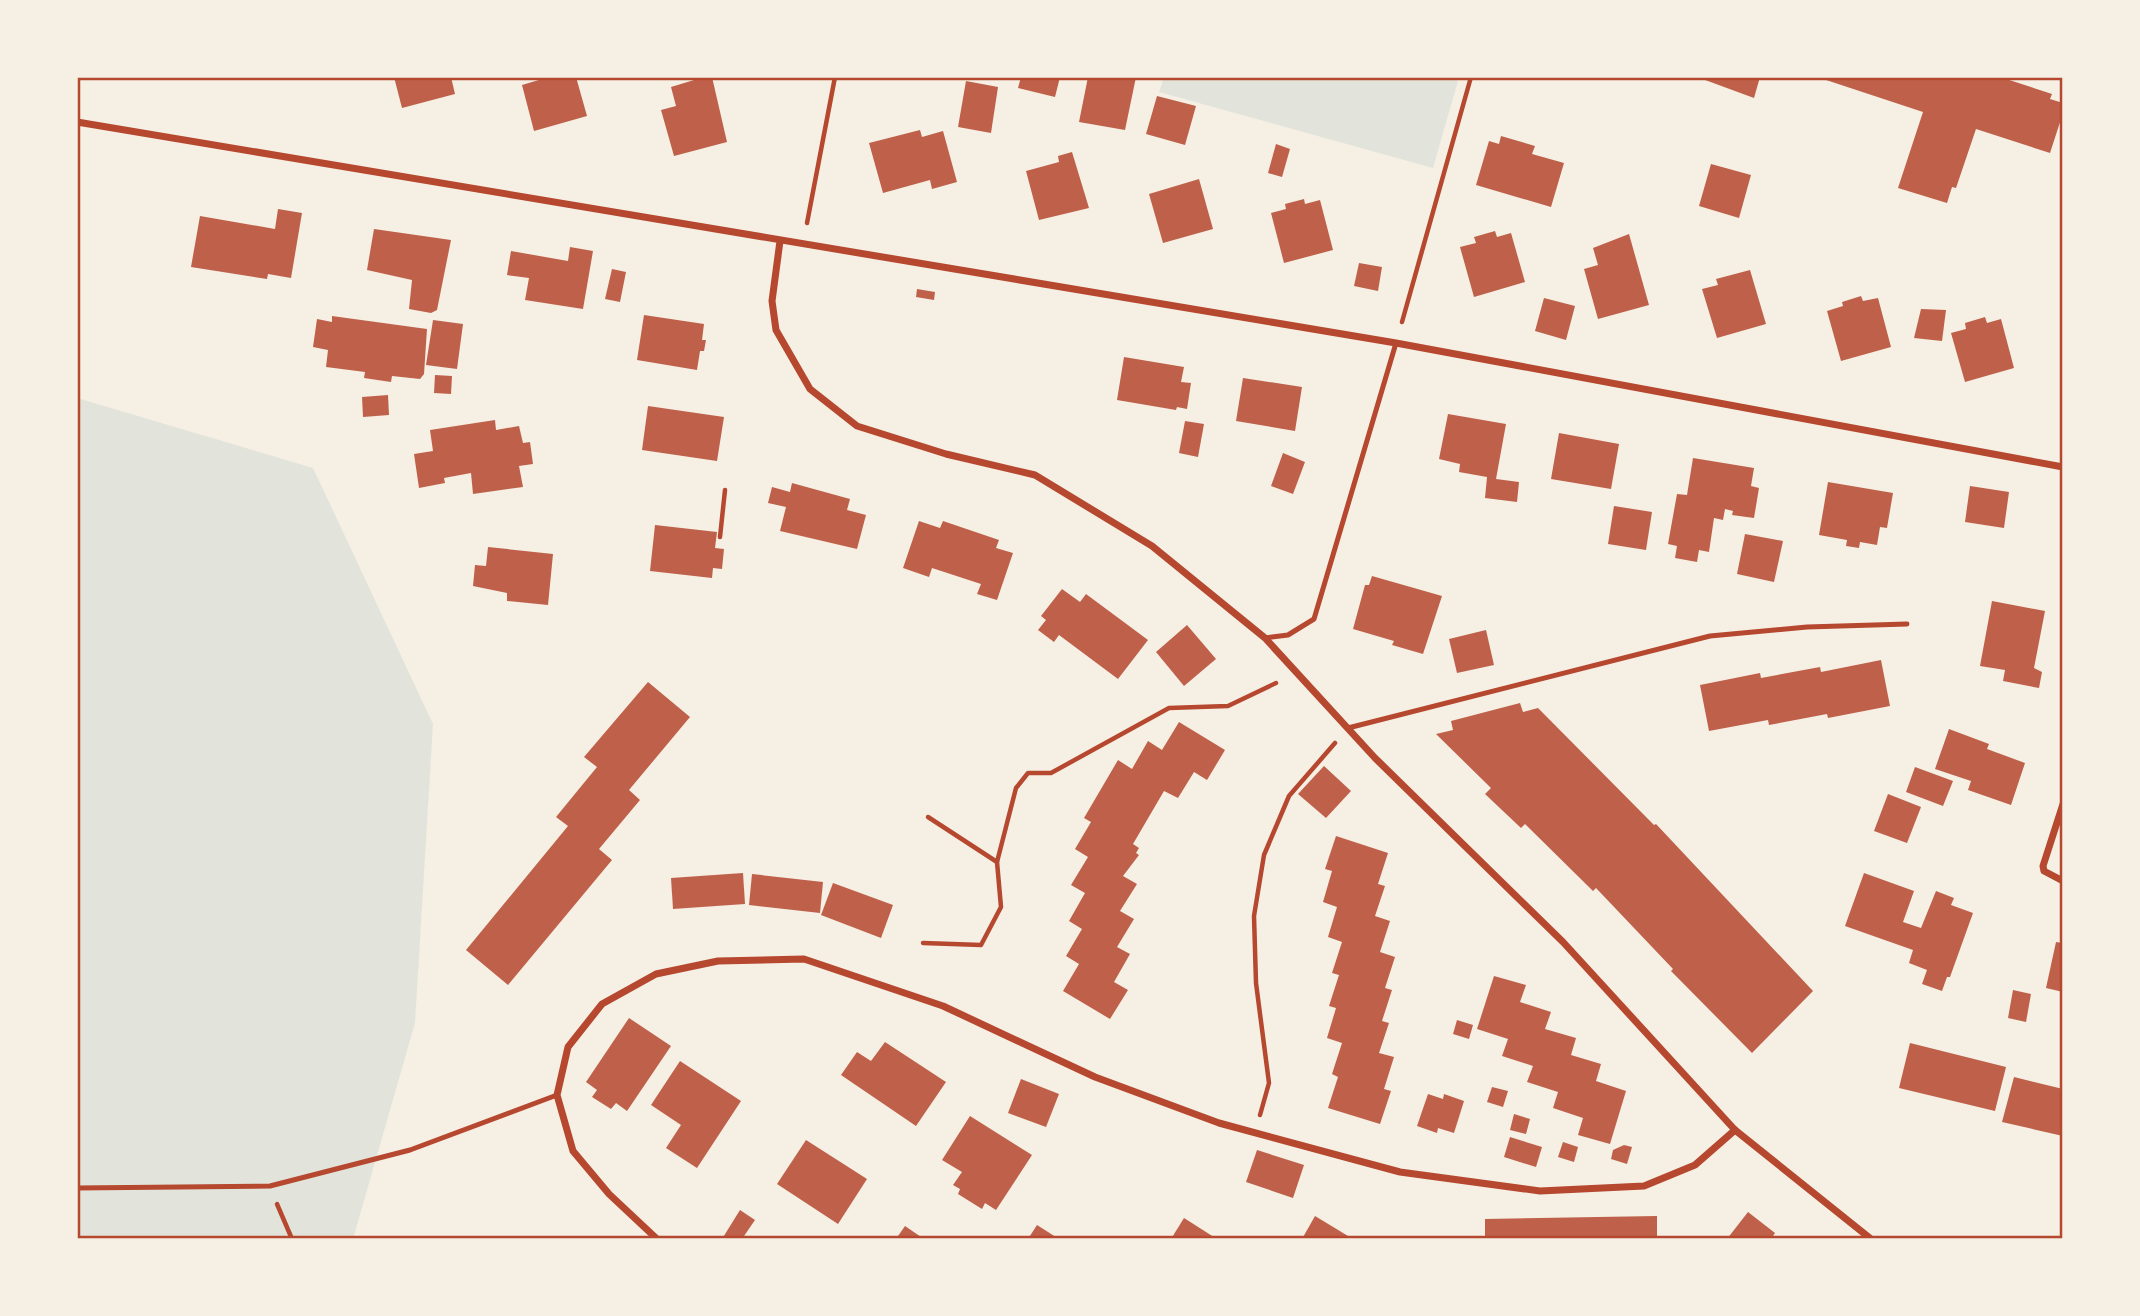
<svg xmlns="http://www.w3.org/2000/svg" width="2140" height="1316" font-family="'Open Sans',sans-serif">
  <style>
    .green { fill: #e2e4dc }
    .building { fill: #bf614a }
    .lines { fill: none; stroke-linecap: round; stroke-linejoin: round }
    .path { stroke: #b5482f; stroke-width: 4.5 }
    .service { stroke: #b5482f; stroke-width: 5 }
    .minor { stroke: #b5482f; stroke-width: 7 }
    .neatline { fill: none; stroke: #b5482f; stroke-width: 2.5 }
  </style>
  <rect width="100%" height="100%" fill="#f6efe4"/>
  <g class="green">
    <polygon points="1164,77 1446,77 1458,81 1433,168 1159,92"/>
    <polygon points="77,398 313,468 433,724 415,1023 353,1239 77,1239"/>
  </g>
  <g class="building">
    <polygon points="394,77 451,77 455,94 402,108"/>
    <polygon points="549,77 576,77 587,116 534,131 522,85"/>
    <polygon points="704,77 712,77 727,142 674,156 661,110 676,106 671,87"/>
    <polygon points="1021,77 1060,77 1055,97 1018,88"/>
    <polygon points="1088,77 1136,77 1125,130 1079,122"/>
    <polygon points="1697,77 1760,77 1754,98"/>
    <polygon points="1817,77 2000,77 2052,94 2050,99 2063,103 2063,113 2050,153 1976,129 1956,188 1952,187 1947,203 1898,188 1923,112"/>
    <polygon points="966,81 998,87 991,133 958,127"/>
    <polygon points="1157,96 1196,106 1185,145 1146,134"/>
    <polygon points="920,130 922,137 943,131 957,182 932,189 930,180 883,193 869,143"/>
    <polygon points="1501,136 1535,146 1532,154 1564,163 1551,207 1476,185 1489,141 1499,144"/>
    <polygon points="1276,144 1290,149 1282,177 1268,173"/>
    <polygon points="1072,152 1089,208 1039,220 1026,171 1059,162 1058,156"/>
    <polygon points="1711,164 1751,175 1739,218 1699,206"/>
    <polygon points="1199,179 1213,229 1163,243 1149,194"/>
    <polygon points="1304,199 1305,204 1320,200 1333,250 1284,263 1271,213 1286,209 1285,204"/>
    <polygon points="278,209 302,213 291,278 268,274 267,279 191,267 200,216 275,229"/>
    <polygon points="374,229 451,240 437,310 431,313 409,309 412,280 367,270"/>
    <polygon points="1495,231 1497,237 1511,233 1525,282 1474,297 1460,247 1476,243 1474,237"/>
    <polygon points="1629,234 1649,305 1598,319 1584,269 1598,265 1593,248"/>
    <polygon points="570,247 593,251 583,309 525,300 529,278 507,275 511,251 568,261"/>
    <polygon points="1359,263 1382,267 1378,291 1354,286"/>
    <polygon points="612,269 626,272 620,302 605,299"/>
    <polygon points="1750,270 1766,324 1717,338 1702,289 1718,285 1716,279"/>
    <polygon points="917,289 935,292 934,300 916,297"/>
    <polygon points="1861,296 1863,301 1878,298 1891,347 1841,361 1827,311 1843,306 1842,302"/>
    <polygon points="1544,298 1575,306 1566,340 1535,331"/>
    <polygon points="1921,309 1946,310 1942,341 1914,338"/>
    <polygon points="644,315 704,324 702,340 706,340 704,351 700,351 697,370 637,360"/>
    <polygon points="332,316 427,329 424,374 420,379 392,376 391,382 364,378 365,372 326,367 328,350 313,347 317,319 332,322"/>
    <polygon points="1985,317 1987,323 2001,319 2014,368 1965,382 1951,333 1966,329 1965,323"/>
    <polygon points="433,320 463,324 457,369 426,365"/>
    <polygon points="1124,357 1184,367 1181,382 1191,383 1187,409 1177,407 1176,410 1117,400"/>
    <polygon points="435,375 452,376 451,394 434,393"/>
    <polygon points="1243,378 1302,387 1295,431 1236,421"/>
    <polygon points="388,395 389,415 363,417 362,397"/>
    <polygon points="648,406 724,417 717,461 642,450"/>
    <polygon points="1448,414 1506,424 1496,479 1519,482 1517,502 1485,498 1487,477 1459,472 1460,464 1439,459"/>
    <polygon points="495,420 496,430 519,426 523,443 530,442 533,464 519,466 523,487 473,494 471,473 444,478 445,483 419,488 414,454 433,451 430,430"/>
    <polygon points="1185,421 1204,424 1198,457 1179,453"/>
    <polygon points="1559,433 1619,444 1611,489 1551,479"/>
    <polygon points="1283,453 1305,462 1293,494 1271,486"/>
    <polygon points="1693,458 1754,468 1751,486 1759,488 1754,518 1732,515 1733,511 1725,509 1723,520 1714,518 1709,552 1699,550 1697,562 1675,558 1677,546 1668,544 1677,494 1687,495"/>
    <polygon points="1828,482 1893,493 1887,528 1880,527 1877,545 1860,542 1859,548 1846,546 1847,540 1819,535"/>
    <polygon points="792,483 850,499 847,510 866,515 857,549 780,531 786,507 768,503 772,487 790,492"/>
    <polygon points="1970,486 2009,492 2004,528 1965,522"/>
    <polygon points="1614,506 1652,512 1646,550 1608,544"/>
    <polygon points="919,521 940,528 943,521 999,540 996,548 1013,553 997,600 977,594 981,584 932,568 929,577 903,568"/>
    <polygon points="655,525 717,532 715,548 724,549 722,569 713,568 712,578 650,571"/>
    <polygon points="1745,534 1783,541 1774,582 1737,574"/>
    <polygon points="488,547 553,554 548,605 507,601 507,593 473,586 475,565 486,566"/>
    <polygon points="1372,576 1442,596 1423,654 1392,645 1394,641 1353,629 1365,585 1369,585"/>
    <polygon points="1062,589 1080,602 1086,594 1148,640 1118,679 1059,635 1054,642 1038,630 1046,620 1041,616"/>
    <polygon points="1992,601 2045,611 2034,668 2042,672 2039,688 2003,681 2005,670 1980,666"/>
    <polygon points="1187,625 1216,659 1184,686 1156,652"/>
    <polygon points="1486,630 1494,665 1457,673 1449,639"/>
    <polygon points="1881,660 1890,706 1828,718 1827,714 1769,725 1768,720 1709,731 1700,685 1760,673 1761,678 1820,667 1821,672"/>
    <polygon points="648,682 690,717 629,790 640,800 599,849 612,860 508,985 466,950 568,826 556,817 597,767 584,757"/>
    <polygon points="1520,703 1523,712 1538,708 1654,825 1656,824 1813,991 1752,1053 1671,971 1673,969 1596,888 1593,891 1525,824 1521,828 1485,794 1491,788 1436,734 1453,730 1451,721"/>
    <polygon points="1179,722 1225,750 1207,780 1194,772 1178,798 1164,791 1133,844 1139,848 1136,853 1139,855 1123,876 1137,884 1120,911 1134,919 1117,947 1130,954 1114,982 1128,990 1110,1019 1063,991 1079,964 1066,956 1082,929 1069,921 1085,893 1071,885 1088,857 1075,849 1091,822 1084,818 1118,760 1132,769 1148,741 1162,750"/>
    <polygon points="1949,729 1989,744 1987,749 2025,763 2011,805 1968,790 1971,781 1935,769"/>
    <polygon points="1324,766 1351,791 1326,818 1298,794"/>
    <polygon points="1915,767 1953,781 1943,806 1906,792"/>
    <polygon points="1888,794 1921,807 1907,843 1874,831"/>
    <polygon points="1336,836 1388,853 1378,884 1385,886 1375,916 1390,921 1380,952 1395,957 1385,988 1392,990 1382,1021 1389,1023 1379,1053 1394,1057 1384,1089 1391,1091 1380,1124 1328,1108 1338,1077 1332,1074 1342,1043 1327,1038 1336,1008 1329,1006 1339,975 1332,973 1342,942 1328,937 1337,907 1323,902 1332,871 1325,869"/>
    <polygon points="743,873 745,904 673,909 671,878"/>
    <polygon points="1864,873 1914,891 1903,922 1921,928 1936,891 1954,898 1951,905 1973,913 1950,977 1947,977 1942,991 1922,984 1927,970 1909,963 1913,950 1845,926"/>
    <polygon points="752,874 823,882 820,913 749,905"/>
    <polygon points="833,883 893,905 881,938 821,915"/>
    <polygon points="2056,942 2063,943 2063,992 2046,988"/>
    <polygon points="1494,976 1526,985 1520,1002 1551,1012 1545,1029 1576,1038 1571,1055 1601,1064 1596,1081 1626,1091 1610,1144 1578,1135 1583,1118 1553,1108 1558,1092 1527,1082 1533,1066 1502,1056 1508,1039 1477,1029"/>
    <polygon points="2013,990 2031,994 2026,1022 2008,1018"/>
    <polygon points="629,1018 671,1046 627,1111 616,1103 611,1109 592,1097 597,1090 586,1082"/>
    <polygon points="1457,1020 1473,1025 1469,1039 1453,1034"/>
    <polygon points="885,1042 946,1082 916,1126 841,1075 857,1052 871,1061"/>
    <polygon points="1910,1043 2006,1067 1995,1111 1899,1088"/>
    <polygon points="680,1061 741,1101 697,1168 666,1148 681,1125 651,1105"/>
    <polygon points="2014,1077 2063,1089 2063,1136 2002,1122"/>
    <polygon points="1021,1079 1059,1094 1046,1127 1008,1113"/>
    <polygon points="1492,1087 1508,1091 1503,1107 1487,1102"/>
    <polygon points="1428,1094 1443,1099 1444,1094 1464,1101 1454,1133 1438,1128 1437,1133 1417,1126"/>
    <polygon points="1514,1114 1530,1119 1526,1134 1510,1130"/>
    <polygon points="970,1116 1032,1155 996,1210 985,1203 982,1209 958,1194 960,1189 953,1185 962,1172 942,1160"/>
    <polygon points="1510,1137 1542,1147 1536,1167 1504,1157"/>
    <polygon points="806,1140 867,1179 838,1224 777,1184"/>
    <polygon points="1563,1142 1578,1147 1574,1162 1558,1157"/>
    <polygon points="1624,1145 1632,1147 1627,1164 1611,1159 1613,1150"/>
    <polygon points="1257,1150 1304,1165 1293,1198 1246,1182"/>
    <polygon points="740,1210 755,1220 742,1239 722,1239"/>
    <polygon points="1748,1212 1775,1233 1771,1239 1727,1239"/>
    <polygon points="1315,1216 1353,1239 1302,1239"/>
    <polygon points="1657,1216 1657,1239 1485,1239 1485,1219"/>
    <polygon points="1184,1218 1217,1239 1171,1239"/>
    <polygon points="1037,1225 1059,1239 1028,1239"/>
    <polygon points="905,1226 924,1239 896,1239"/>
  </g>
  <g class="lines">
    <g class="path">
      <polyline points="807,223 835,77"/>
      <polyline points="1402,322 1471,77"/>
      <polyline points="720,537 725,490"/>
      <polyline points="928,817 997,862"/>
      <polyline points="923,943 981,945 1001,907 997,862 1016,788 1028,773 1051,773 1169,708 1228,706 1276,683"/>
      <polyline points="1260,1115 1269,1083 1256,983 1254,916 1264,855 1289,796 1335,743"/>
      <polyline points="277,1204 292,1239"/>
    </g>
    <g class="service">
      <polyline points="1265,638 1288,635 1314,619 1396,343"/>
      <polyline points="1348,728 1710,636 1807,627 1907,624"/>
      <polyline points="77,1188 270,1186 410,1150 557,1095"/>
    </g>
    <g class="minor">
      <polyline points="77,122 1396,343 2063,467"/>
      <polyline points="780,241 772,301 776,330 810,389 857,426 946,454 1035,475 1152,546 1265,638 1375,758 1563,942 1735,1130 1871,1239"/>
      <polyline points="2063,804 2043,866 2044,871 2063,881"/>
      <polyline points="657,1239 609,1194 573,1151 557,1095 568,1047 602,1004 656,974 718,961 804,959 943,1006 1095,1077 1219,1123 1400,1172 1540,1191 1644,1186 1695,1165 1735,1130"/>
    </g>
  </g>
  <rect width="2140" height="1316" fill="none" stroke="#f6efe4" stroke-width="158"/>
  <rect x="79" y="79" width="1982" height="1158" class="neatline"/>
</svg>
